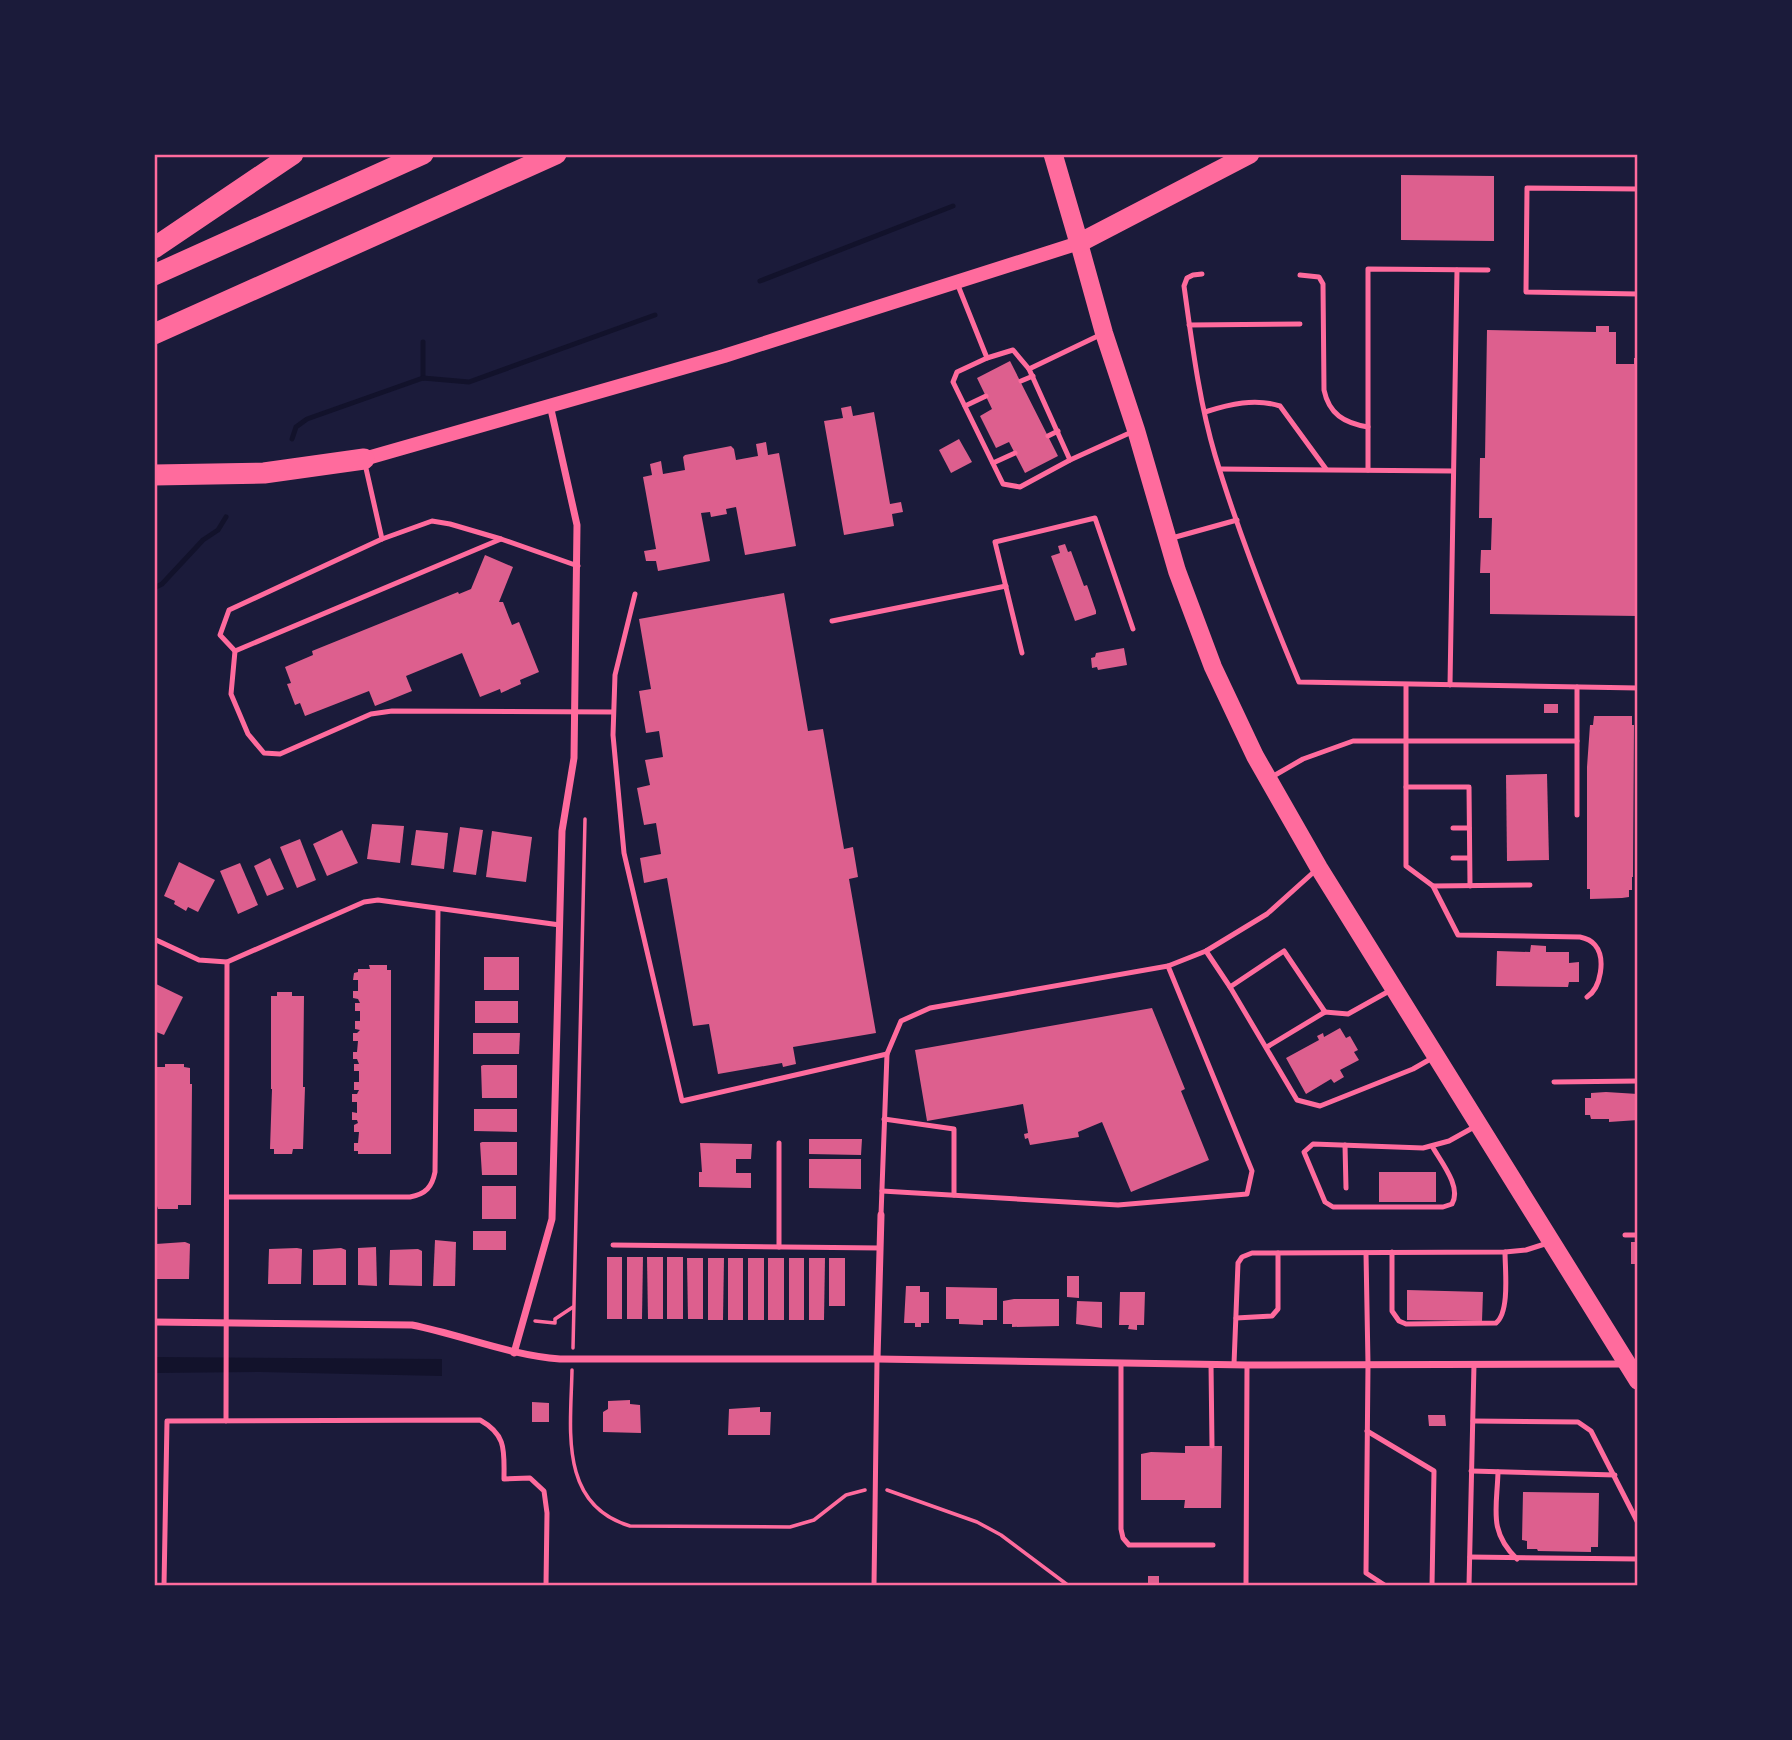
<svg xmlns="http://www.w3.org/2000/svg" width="1792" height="1740" font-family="'Source Sans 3',sans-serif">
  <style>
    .water { fill: #12122b }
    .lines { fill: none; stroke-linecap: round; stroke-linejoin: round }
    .stream { stroke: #12122b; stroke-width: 5 }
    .building { fill: #dd5f8e }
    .path { stroke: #ff6b9d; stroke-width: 3.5 }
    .service { stroke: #ff6b9d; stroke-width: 5 }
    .minor { stroke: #ff6b9d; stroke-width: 7 }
    .secondary { stroke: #ff6b9d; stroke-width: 14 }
    .primary { stroke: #ff6b9d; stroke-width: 18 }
    .trunk { stroke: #ff6b9d; stroke-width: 19 }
    .motorway { stroke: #ff6b9d; stroke-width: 21 }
    .neatline { fill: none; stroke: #ff6b9d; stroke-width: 2.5 }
  </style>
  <rect width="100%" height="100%" fill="#1b1b3a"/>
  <polygon class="water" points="154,1357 442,1359 442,1376 260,1372 154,1373"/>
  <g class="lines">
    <g class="stream">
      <polyline points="760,281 953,206"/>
      <polyline points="423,378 423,342"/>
      <polyline points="292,439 296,427 307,419 423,378 469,382 655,315"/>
      <polyline points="154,588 162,584 203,540 218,530 226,517"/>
    </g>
  </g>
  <g class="building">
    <polygon points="1401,175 1494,176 1494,241 1401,240"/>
    <polygon points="1596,326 1609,326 1609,332 1616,332 1616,364 1634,364 1634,358 1638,358 1638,616 1490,614 1490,573 1480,573 1481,550 1491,550 1492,518 1479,518 1480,458 1485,458 1487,330 1596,332"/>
    <polygon points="1010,361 1058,456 1025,473 1009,442 996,448 980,416 992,409 977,378"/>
    <polygon points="851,406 853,416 874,412 890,504 901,502 903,512 892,514 894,526 844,535 824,421 843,418 841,408"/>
    <polygon points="959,439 972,462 951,473 939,450"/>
    <polygon points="766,442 768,455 779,453 796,546 745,555 736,507 726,509 727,514 711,517 710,512 701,513 710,561 658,571 656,561 646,561 644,551 656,549 643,477 652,475 650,464 661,461 663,474 685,470 683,457 685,455 731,446 734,449 736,460 758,456 756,444"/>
    <polygon points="1065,544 1068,552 1071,551 1084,586 1087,585 1096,611 1096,614 1075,621 1051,556 1060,553 1058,546"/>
    <polygon points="485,555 513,567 499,602 503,602 512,625 519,622 539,672 520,680 521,684 501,693 500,689 480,697 462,653 406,676 412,691 375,706 369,691 305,716 300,703 295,705 287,684 291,683 285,667 313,655 312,651 458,592 459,594 471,589"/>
    <polygon points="784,593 808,731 823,729 844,849 853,847 858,877 849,879 876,1033 793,1047 796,1064 783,1067 782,1063 718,1074 709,1024 693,1026 667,878 644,883 640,858 661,854 656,823 644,825 637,788 650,785 645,760 663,757 659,731 646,733 639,691 651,689 639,619"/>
    <polygon points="1124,648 1127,665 1098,670 1097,667 1092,668 1091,658 1095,657 1096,653"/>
    <rect x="1544" y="704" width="14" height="9"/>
    <polygon points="1594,716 1632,716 1632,725 1634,725 1633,877 1632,877 1632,890 1629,890 1629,897 1622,898 1590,899 1590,889 1587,889 1587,767 1590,725 1593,725"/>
    <polygon points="1547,774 1549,860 1507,861 1506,775"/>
    <polygon points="372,824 404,826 400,863 367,859"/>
    <polygon points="460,827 483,830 476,875 453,872"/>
    <polygon points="342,830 358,863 327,876 313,844"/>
    <polygon points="416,830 448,833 444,869 411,865"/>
    <polygon points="492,831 532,837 526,882 486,877"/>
    <polygon points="300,839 316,880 297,888 280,847"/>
    <polygon points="270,858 284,889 267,896 254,866"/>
    <polygon points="179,862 215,880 198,912 188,907 186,911 174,904 175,901 164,896"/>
    <polygon points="240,863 258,905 238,914 220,871"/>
    <polygon points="1531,945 1546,946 1546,952 1569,952 1569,963 1579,962 1579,982 1569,982 1568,987 1496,986 1497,951 1530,952"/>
    <rect x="484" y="957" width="35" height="33"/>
    <polygon points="369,965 387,965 387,970 391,970 391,1154 358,1154 358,1151 354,1151 354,1143 358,1143 359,1132 354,1132 354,1125 358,1123 357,1120 352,1120 352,1112 357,1113 357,1102 352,1102 352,1094 357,1094 359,1090 354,1090 354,1082 359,1082 359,1071 354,1071 354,1064 359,1064 357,1059 353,1059 353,1052 357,1052 358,1041 353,1041 353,1033 357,1033 360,1030 355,1029 355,1021 360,1021 360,1011 355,1011 355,1003 360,1003 358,999 353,998 353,991 358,991 358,980 353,980 354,973 358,972 358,969 370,969"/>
    <polygon points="154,983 183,997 164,1035 154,1031"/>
    <polygon points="277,992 292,992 292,996 304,996 303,1087 305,1087 303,1149 293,1149 292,1154 274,1154 274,1149 270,1149 272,1089 271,1089 271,996 277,996"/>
    <rect x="475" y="1001" width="43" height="22"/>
    <polygon points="1152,1008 1185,1089 1181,1091 1209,1160 1131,1192 1102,1122 1078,1132 1079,1137 1030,1145 1028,1138 1025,1139 1024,1134 1028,1133 1023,1104 927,1121 915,1050"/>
    <polygon points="1340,1028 1346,1038 1350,1036 1358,1050 1354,1052 1359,1060 1340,1070 1344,1077 1334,1083 1331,1079 1306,1094 1286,1058 1319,1040 1317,1036 1323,1033 1324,1037"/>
    <polygon points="473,1033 520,1033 519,1054 473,1054"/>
    <polygon points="165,1064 184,1064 184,1067 190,1068 190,1084 192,1084 191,1205 178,1205 178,1209 158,1209 154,1197 156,1163 154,1163 154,1136 156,1136 156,1129 154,1129 154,1102 156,1102 156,1095 154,1095 154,1067 165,1067"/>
    <polygon points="483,1065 517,1065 517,1098 482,1098 481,1066"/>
    <polygon points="1606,1092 1638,1094 1638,1120 1609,1122 1609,1119 1591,1119 1590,1115 1585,1115 1585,1098 1591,1098 1591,1093"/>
    <polygon points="474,1109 517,1109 517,1132 474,1131"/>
    <polygon points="809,1139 862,1139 861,1155 809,1154"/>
    <polygon points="482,1142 517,1142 517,1175 482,1175 480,1143"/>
    <polygon points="700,1143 752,1144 751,1159 736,1159 736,1173 751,1173 751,1188 699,1187 699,1172 702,1172"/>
    <polygon points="809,1159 861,1159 861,1189 809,1188"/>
    <rect x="1379" y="1172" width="57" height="30"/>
    <rect x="482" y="1186" width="34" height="33"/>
    <rect x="473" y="1231" width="33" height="19"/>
    <polygon points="435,1240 456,1242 455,1286 433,1286"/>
    <polygon points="185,1242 190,1244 189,1279 156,1279 156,1244"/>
    <rect x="1631" y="1242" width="7" height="22"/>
    <polygon points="376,1247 377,1286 358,1285 358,1248"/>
    <polygon points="297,1248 302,1249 301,1284 268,1284 269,1249"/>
    <polygon points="341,1248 346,1250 346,1285 313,1285 313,1250"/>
    <polygon points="418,1249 422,1251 422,1286 389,1285 390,1250"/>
    <rect x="607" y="1257" width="15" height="62"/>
    <polygon points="627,1257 643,1257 642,1319 627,1319"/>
    <polygon points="647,1257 663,1257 663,1319 648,1319"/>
    <rect x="667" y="1257" width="16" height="62"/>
    <polygon points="687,1258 703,1258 703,1319 688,1319"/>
    <polygon points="708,1258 724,1258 723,1320 708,1320"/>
    <rect x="728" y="1258" width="15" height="62"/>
    <rect x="748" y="1258" width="16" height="62"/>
    <rect x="768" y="1258" width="16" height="62"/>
    <rect x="789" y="1258" width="15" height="62"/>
    <polygon points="809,1258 825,1258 824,1320 809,1320"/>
    <rect x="829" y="1258" width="16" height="48"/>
    <polygon points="1067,1276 1079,1276 1079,1298 1067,1297"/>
    <polygon points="906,1286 920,1286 920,1292 929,1292 929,1323 921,1323 921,1327 915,1327 915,1323 904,1323"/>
    <polygon points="946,1287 997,1288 997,1320 983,1320 983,1325 959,1324 959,1319 946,1319"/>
    <polygon points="1407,1290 1483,1292 1482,1321 1407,1320"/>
    <polygon points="1120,1292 1145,1292 1144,1325 1137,1325 1137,1330 1128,1329 1129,1325 1119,1325"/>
    <polygon points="1014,1299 1059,1299 1059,1326 1012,1327 1012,1324 1003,1324 1003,1301"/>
    <polygon points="1077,1301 1102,1302 1102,1328 1076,1324"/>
    <polygon points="630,1400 630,1404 640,1405 641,1433 603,1432 603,1412 608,1409 608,1401"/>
    <polygon points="532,1402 549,1403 549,1422 532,1422"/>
    <polygon points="760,1407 760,1412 771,1412 770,1435 728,1435 729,1409"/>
    <polygon points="1428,1415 1445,1415 1446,1426 1429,1426"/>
    <polygon points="1185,1446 1222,1446 1221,1508 1184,1508 1185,1500 1141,1500 1141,1454 1151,1452 1185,1453"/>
    <polygon points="1523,1492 1599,1493 1598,1547 1591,1547 1591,1552 1538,1551 1537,1549 1527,1549 1527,1541 1522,1540"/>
    <rect x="1148" y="1576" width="11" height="10"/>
  </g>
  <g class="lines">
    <g class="path">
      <polyline points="535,1321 555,1323 555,1319 573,1307"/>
      <polyline points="573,1348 585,819"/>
      <path d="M572,1370c-1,58 -14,135 58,156l160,1 24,-7 32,-25 19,-5"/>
      <polyline points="887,1490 977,1522 1001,1535 1069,1586"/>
      <polyline points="397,1586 397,1585"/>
    </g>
    <g class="service">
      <polyline points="1638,189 1527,188 1526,292 1638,294"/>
      <path d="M1202,274l-9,1 -6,3 -3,8c8,57 15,115 31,169 23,77 53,153 84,227l339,6"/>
      <path d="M1300,275l19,2 4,7 1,106c5,24 20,33 44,37"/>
      <polyline points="957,283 987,358 957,372 953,382 1003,484 1020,487 1070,460 1134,431"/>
      <polyline points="1189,325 1300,324"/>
      <polyline points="987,358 1013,350 1029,369 1102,334"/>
      <polyline points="1029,369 1070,460"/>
      <polyline points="1021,381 1033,376"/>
      <polyline points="965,406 986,396"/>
      <path d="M1205,412c25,-8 50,-14 75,-6l46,63"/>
      <polyline points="1048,436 1058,431"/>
      <polyline points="993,463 1015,453"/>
      <polyline points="365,464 382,539"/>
      <polyline points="1220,469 1453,471"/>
      <polyline points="1368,470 1368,269 1488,270"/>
      <polyline points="1172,538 1237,520"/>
      <polyline points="578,566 501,539 235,651 231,694 248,734 264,753 280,754 371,714 392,711 613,712"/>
      <polyline points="635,594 615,675 613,735 624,853 682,1101 887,1054"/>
      <polyline points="832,621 1006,586"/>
      <polyline points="235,651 220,635 229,610 382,539 432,521 450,524 501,539"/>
      <polyline points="1022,653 995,542 1095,518 1133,629"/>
      <polyline points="1406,685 1406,866 1433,886 1530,885"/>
      <polyline points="1450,685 1457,270"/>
      <polyline points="1270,778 1303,759 1353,741 1577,741"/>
      <polyline points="1406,787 1469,787 1470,886"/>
      <polyline points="1577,815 1577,687"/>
      <polyline points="1453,828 1469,828"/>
      <polyline points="1453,858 1469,858"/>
      <path d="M1433,886l25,49 122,2c5,1 11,3 15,8 11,13 6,43 -8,52"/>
      <polyline points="154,939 199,960 227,962 364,902 378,900 560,925"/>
      <polyline points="1206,951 1230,987"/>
      <polyline points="1325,1012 1284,951 1230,987 1297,1100 1320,1106 1413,1069 1434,1057"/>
      <polyline points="1267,1047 1325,1012 1348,1014 1391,990"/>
      <polyline points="1554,1082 1638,1081"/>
      <polyline points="884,1119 954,1129 954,1195"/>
      <polyline points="1345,1145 1346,1188"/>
      <path d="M1432,1146c9,16 30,41 20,58l-9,3h-110l-8,-5 -21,-50 9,-8 110,4 26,-7 27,-15"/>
      <polyline points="882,1191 1118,1205 1247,1194 1252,1171 1168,966"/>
      <path d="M227,1197h183c16,-3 22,-10 25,-25l3,-263"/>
      <polyline points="881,1215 887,1054 901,1021 930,1008 1168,966 1206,951 1267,914 1316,870"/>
      <polyline points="1625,1235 1638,1235"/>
      <polyline points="613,1245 880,1248"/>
      <polyline points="779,1247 779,1143"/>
      <path d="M1392,1252v59l7,10 7,3 90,-1c14,-11 9,-54 9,-71"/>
      <polyline points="1366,1253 1368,1364 1366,1573 1386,1586"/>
      <polyline points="1236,1318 1272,1316 1278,1309 1278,1253"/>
      <polyline points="1121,1363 1121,1529 1123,1538 1129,1545 1213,1545"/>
      <polyline points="1211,1364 1212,1446"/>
      <polyline points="1234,1364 1238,1263 1242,1257 1252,1253 1505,1252 1526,1250 1548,1243"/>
      <polyline points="226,1421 227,962"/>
      <polyline points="1473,1421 1578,1422 1591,1431 1638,1523"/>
      <polyline points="1367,1431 1434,1471 1432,1586"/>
      <polyline points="1471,1471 1615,1475"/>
      <path d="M1498,1472c-1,37 -10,59 19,87"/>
      <polyline points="1470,1557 1638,1559"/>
      <path d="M164,1586l3,-165 313,-1c27,15 24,31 24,59l26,-1 14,13 3,22 -1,73"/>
      <polyline points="874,1586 877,1359"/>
      <polyline points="1246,1586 1247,1365"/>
      <polyline points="1469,1586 1474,1364"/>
    </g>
    <g class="minor">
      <path d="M154,1322l258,3c50,10 97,30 148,34h317l370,6 379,-1"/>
      <polyline points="514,1353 552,1219 562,831 574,758 577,525 550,405"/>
      <polyline points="877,1359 881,1215"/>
    </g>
    <polyline class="secondary" points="364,459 724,356 1079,243"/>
    <polyline class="primary" points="1079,243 1104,333 1136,430 1177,571 1213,667 1255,756 1319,868 1638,1381"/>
    <polyline class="trunk" points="1053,154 1079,243 1250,154"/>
    <g class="motorway">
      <polyline points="154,248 293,154"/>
      <polyline points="154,275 423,154"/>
      <polyline points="154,334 556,154"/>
      <polyline points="154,475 264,473 364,459"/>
    </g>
  </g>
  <rect width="1792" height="1740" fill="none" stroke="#1b1b3a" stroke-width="312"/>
  <rect x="156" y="156" width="1480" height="1428" class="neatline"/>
</svg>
